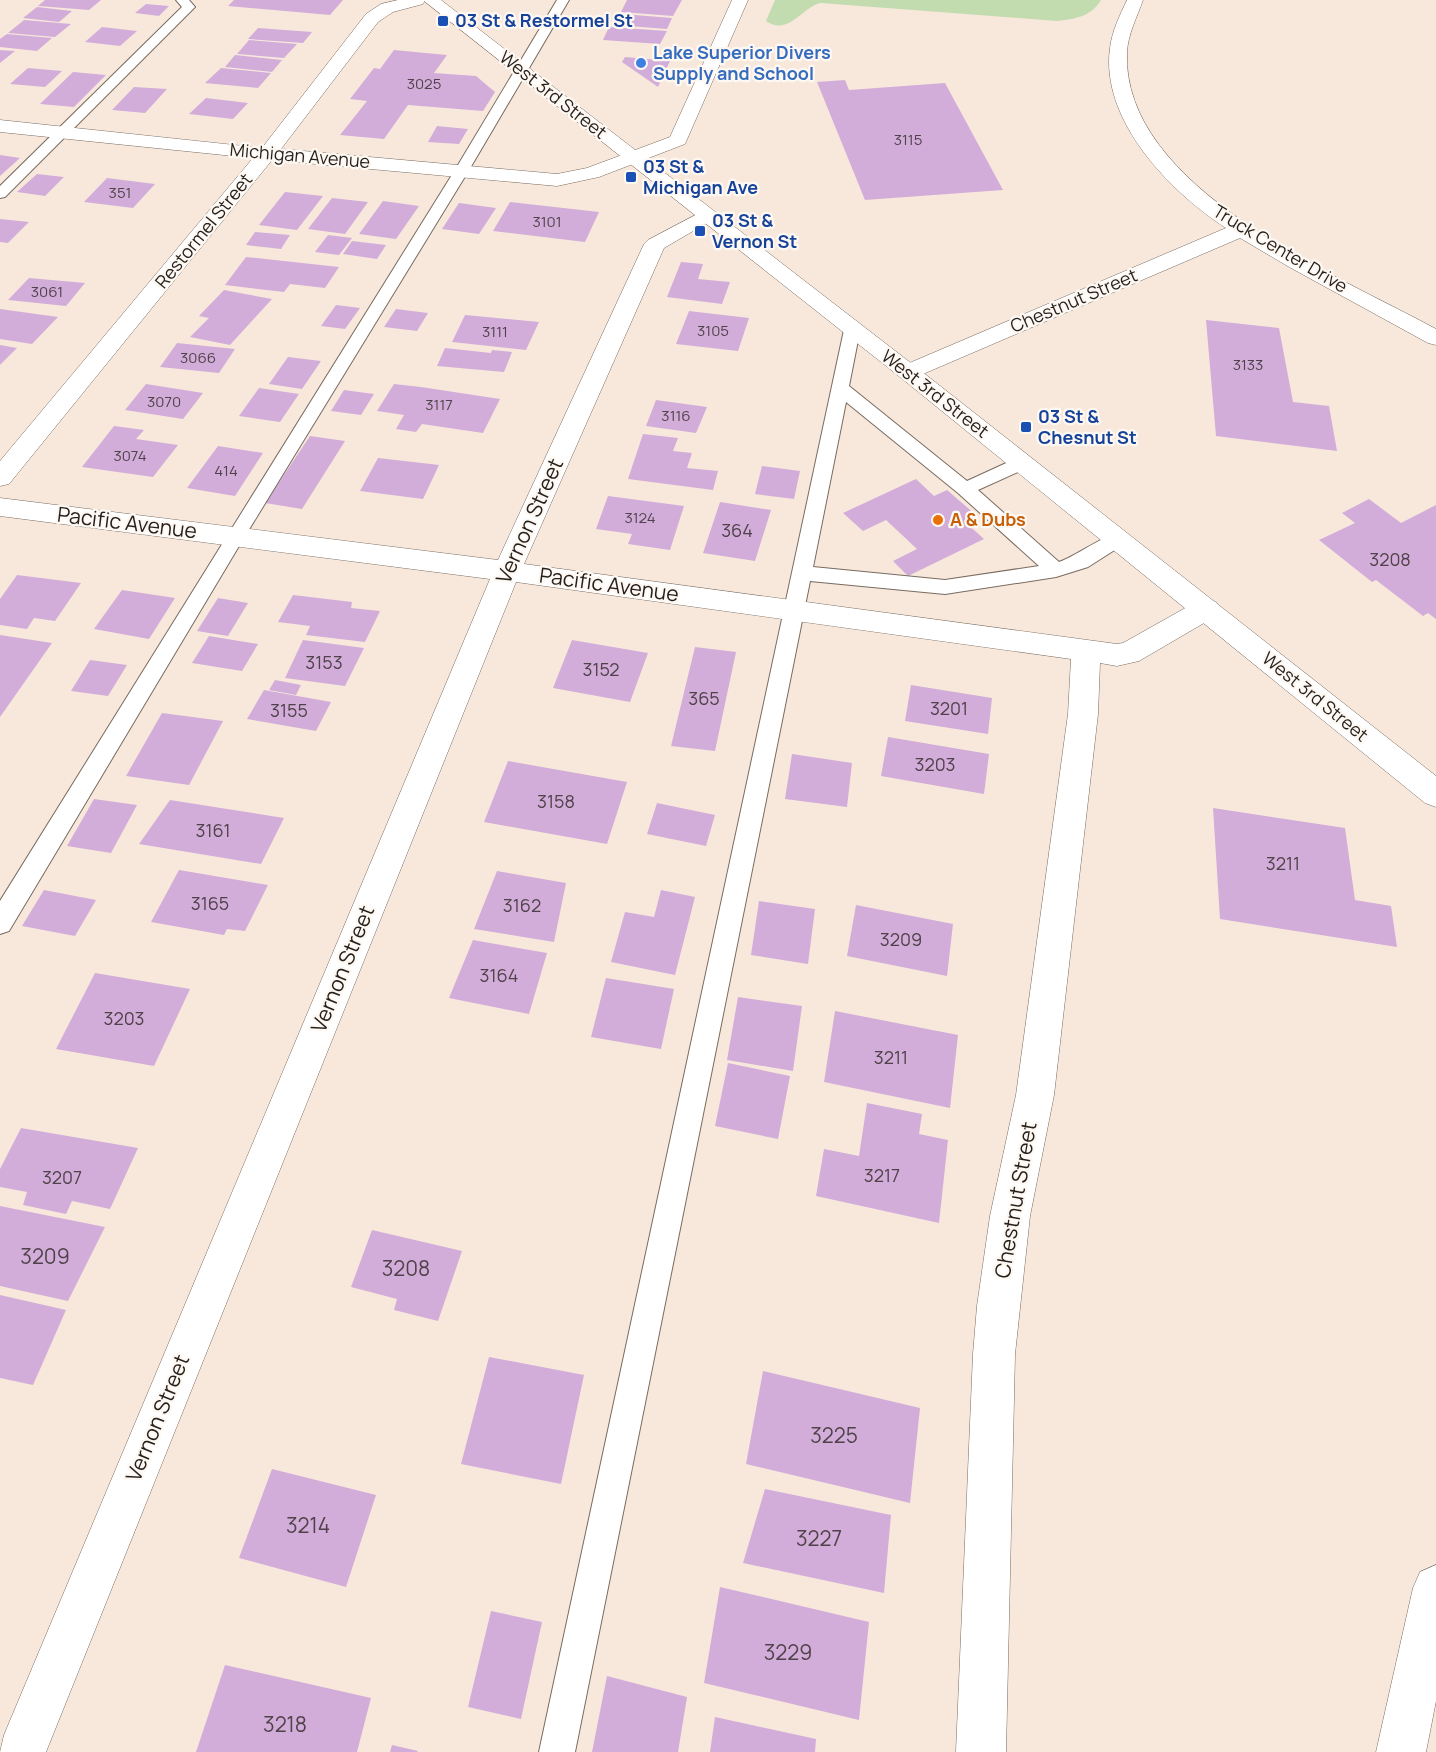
<svg xmlns="http://www.w3.org/2000/svg" width="1436" height="1752" font-family="Manrope,sans-serif">
  <style>
    .green { fill: #c2dbaf }
    .building { fill: #d2add9 }
    .lines { fill: none; stroke-linecap: round; stroke-linejoin: round }
    .service-casing { stroke: #796b60; stroke-width: 2 }
    .minor-casing { stroke: #796b60; stroke-width: 1 }
    .tertiary-casing { stroke: #796b60; stroke-width: 1 }
    .secondary-casing { stroke: #796b60; stroke-width: 1 }
    .service { fill: #fff; fill-rule: evenodd }
    .minor { fill: #fff; fill-rule: evenodd }
    .tertiary { fill: #fff; fill-rule: evenodd }
    .secondary { fill: #fff; fill-rule: evenodd }
    .transit-dot { fill: #1a4fb4; stroke: #fef8f3; stroke-width: 2 }
    .shop-dot { fill: #3f7fe0; stroke: #fef8f3; stroke-width: 2 }
    .food-dot { fill: #e8710a; stroke: #fef8f3; stroke-width: 2 }
    .labels { text-anchor: middle; stroke-width: 4.5; stroke-linejoin: round; paint-order: stroke }
    .far-number-label { font-size: 15px; fill: #50424a }
    .far-transit-label { font-size: 18px; font-weight: bold; fill: #164399; stroke: #fef8f3; text-anchor: start }
    .far-shop-label { font-size: 18px; font-weight: bold; fill: #366cbe; stroke: #fef8f3; text-anchor: start }
    .far-street-label { font-size: 18px; fill: #251f1b; stroke: #fef8f3 }
    .far-food-label { font-size: 18px; font-weight: bold; fill: #c56008; stroke: #fef8f3; text-anchor: start }
    .number-label { font-size: 18px; fill: #50424a }
    .street-label { font-size: 21px; fill: #251f1b; stroke: #fef8f3 }
    .near-number-label { font-size: 21px; fill: #50424a }
  </style>
  <rect width="100%" height="100%" fill="#f8e8dc"/>
  <path class="green" d="M775,0h326c-10,17 -27,19 -44,21l-236,-18c-17,2 -32,34 -55,18z"/>
  <g class="building">
    <polygon points="45,0 101,0 89,10 38,6"/>
    <polygon points="234,0 343,0 330,15 228,6"/>
    <polygon points="627,0 682,0 673,16 621,12"/>
    <polygon points="146,4 169,6 159,16 135,13"/>
    <polygon points="37,7 72,11 59,22 23,18"/>
    <polygon points="622,14 672,18 667,29 616,25"/>
    <polygon points="24,20 71,24 55,37 8,33"/>
    <polygon points="102,27 137,31 120,46 85,42"/>
    <polygon points="609,27 667,31 660,44 603,40"/>
    <polygon points="258,28 312,32 303,43 248,39"/>
    <polygon points="7,34 52,38 37,51 0,47 0,39"/>
    <polygon points="249,40 297,44 284,58 237,54"/>
    <polygon points="0,50 15,51 0,63"/>
    <polygon points="394,50 447,55 434,73 476,76 495,92 483,111 408,105 384,139 340,135 367,101 350,99 374,68 380,69"/>
    <polygon points="235,55 282,60 272,72 225,67"/>
    <polygon points="625,57 670,61 658,87 622,62"/>
    <polygon points="28,68 62,71 45,87 10,84"/>
    <polygon points="221,68 271,73 258,88 205,83"/>
    <polygon points="73,72 106,75 74,107 40,104"/>
    <polygon points="845,80 849,90 945,83 1003,190 865,200 817,82"/>
    <polygon points="134,87 167,89 145,113 112,110"/>
    <polygon points="206,98 248,103 233,119 189,114"/>
    <polygon points="437,126 468,129 459,144 428,142"/>
    <polygon points="0,155 20,158 0,176"/>
    <polygon points="37,174 64,177 45,196 17,192"/>
    <polygon points="107,178 155,184 133,208 84,202"/>
    <polygon points="285,192 323,196 297,230 259,225"/>
    <polygon points="332,198 368,202 345,234 308,229"/>
    <polygon points="383,201 419,206 396,239 359,234"/>
    <polygon points="510,202 599,212 585,242 493,231"/>
    <polygon points="459,203 496,208 479,234 442,229"/>
    <polygon points="0,219 29,222 8,243 0,242"/>
    <polygon points="255,232 290,235 281,249 246,245"/>
    <polygon points="328,235 352,238 339,255 315,252"/>
    <polygon points="352,241 386,245 377,259 343,254"/>
    <polygon points="246,257 339,267 325,288 290,284 284,292 225,285"/>
    <polygon points="681,262 703,264 698,279 730,282 722,304 667,297"/>
    <polygon points="29,278 85,283 66,306 8,300"/>
    <polygon points="224,290 272,299 230,345 190,337 209,318 199,316"/>
    <polygon points="336,305 360,308 345,329 321,326"/>
    <polygon points="0,309 58,317 32,344 0,339"/>
    <polygon points="396,309 428,313 417,331 384,327"/>
    <polygon points="689,311 749,318 738,351 676,344"/>
    <polygon points="465,315 539,322 526,350 452,342"/>
    <polygon points="1206,320 1279,328 1293,402 1329,406 1337,451 1216,436"/>
    <polygon points="177,343 235,349 219,373 160,367"/>
    <polygon points="0,345 17,348 0,365"/>
    <polygon points="445,348 491,353 492,350 512,352 504,372 437,366"/>
    <polygon points="288,357 321,361 302,389 269,384"/>
    <polygon points="146,384 203,393 183,419 125,410"/>
    <polygon points="394,384 421,387 500,399 483,433 422,424 416,432 396,429 404,415 377,411"/>
    <polygon points="259,388 299,394 280,422 239,416"/>
    <polygon points="344,390 374,394 361,415 331,411"/>
    <polygon points="656,400 707,407 696,433 646,426"/>
    <polygon points="114,426 144,430 136,439 178,445 153,477 82,467"/>
    <polygon points="643,434 678,438 673,451 692,453 687,468 718,471 713,490 628,479"/>
    <polygon points="310,436 345,441 302,509 265,503"/>
    <polygon points="218,446 263,453 235,496 187,488"/>
    <polygon points="378,458 439,465 423,499 360,491"/>
    <polygon points="762,466 800,471 794,499 755,494"/>
    <polygon points="916,479 934,496 947,490 976,515 964,521 984,539 908,576 893,561 917,549 886,520 863,531 843,513"/>
    <polygon points="608,496 684,506 670,550 628,544 632,534 596,529"/>
    <polygon points="1369,499 1401,523 1436,505 1436,619 1428,613 1423,616 1376,580 1372,582 1319,540 1355,523 1342,513"/>
    <polygon points="720,502 771,510 755,561 703,553"/>
    <polygon points="17,575 81,583 55,621 34,618 27,629 0,625 0,599"/>
    <polygon points="122,590 175,598 149,639 94,629"/>
    <polygon points="293,595 352,602 351,608 380,611 365,642 306,635 310,626 278,622"/>
    <polygon points="218,598 248,603 228,636 197,631"/>
    <polygon points="0,635 52,643 0,717"/>
    <polygon points="209,636 258,644 242,671 192,663"/>
    <polygon points="303,640 364,648 345,686 285,678"/>
    <polygon points="572,640 648,653 630,702 553,688"/>
    <polygon points="695,647 736,652 715,751 671,746"/>
    <polygon points="90,660 127,665 108,696 71,691"/>
    <polygon points="275,680 301,685 296,695 269,690"/>
    <polygon points="911,685 992,698 988,734 905,721"/>
    <polygon points="264,690 331,702 316,731 247,719"/>
    <polygon points="162,713 223,721 189,785 126,776"/>
    <polygon points="888,737 989,754 984,794 881,776"/>
    <polygon points="792,754 852,763 847,807 785,799"/>
    <polygon points="508,761 627,782 607,844 484,822"/>
    <polygon points="94,799 137,805 111,853 67,846"/>
    <polygon points="170,800 284,818 261,864 139,844"/>
    <polygon points="657,803 715,815 706,846 647,834"/>
    <polygon points="1213,808 1345,828 1355,900 1391,906 1397,947 1220,919"/>
    <polygon points="179,870 268,885 245,931 227,929 224,935 151,922"/>
    <polygon points="497,871 566,883 554,942 474,929"/>
    <polygon points="44,890 96,900 75,936 22,926"/>
    <polygon points="661,890 695,897 675,975 611,962 625,912 654,917"/>
    <polygon points="759,901 815,909 808,964 751,955"/>
    <polygon points="856,905 953,924 947,976 847,956"/>
    <polygon points="473,940 547,953 529,1014 449,998"/>
    <polygon points="95,973 190,989 154,1066 56,1049"/>
    <polygon points="606,978 674,989 661,1049 591,1037"/>
    <polygon points="738,997 802,1006 793,1071 727,1060"/>
    <polygon points="835,1011 958,1035 950,1108 824,1082"/>
    <polygon points="728,1063 790,1076 778,1139 715,1126"/>
    <polygon points="867,1103 922,1114 919,1134 948,1140 939,1223 816,1196 824,1149 859,1156"/>
    <polygon points="21,1128 138,1148 110,1209 72,1201 66,1214 23,1205 27,1192 0,1187 0,1169"/>
    <polygon points="0,1206 105,1227 68,1301 0,1286"/>
    <polygon points="372,1230 462,1251 438,1321 394,1310 397,1299 351,1287"/>
    <polygon points="0,1295 66,1310 33,1385 0,1378"/>
    <polygon points="489,1357 584,1375 561,1484 461,1464"/>
    <polygon points="763,1371 920,1408 910,1503 746,1464"/>
    <polygon points="272,1469 376,1495 346,1587 239,1558"/>
    <polygon points="765,1489 891,1515 884,1593 743,1563"/>
    <polygon points="720,1587 869,1622 859,1720 704,1683"/>
    <polygon points="491,1611 542,1622 521,1719 468,1707"/>
    <polygon points="225,1665 371,1698 357,1752 196,1752"/>
    <polygon points="607,1676 687,1697 678,1752 592,1752"/>
    <polygon points="715,1717 816,1739 815,1752 710,1752"/>
    <polygon points="392,1745 418,1751 417,1752 390,1752"/>
  </g>
  <g class="lines">
    <defs>
      <g id="service">
        <polygon points="176,0 189,0 195,7 5,197 0,198 0,186 182,7"/>
        <polygon points="557,0 569,0 469,170 242,541 9,931 0,934 0,901 455,170"/>
        <path d="M852,325l8,5 -11,56 118,95 48,-22h14l2,4 -2,4 -51,23 81,72c19,-6 50,-32 65,-28l3,5 -3,5 -36,23 -32,10 -111,17 -135,-13 -235,1171h-36l305,-1422zM846,402l112,91 81,73 -94,14 -132,-13z"/>
      </g>
      <g id="minor">
        <polygon points="398,0 425,0 423,4 393,12 378,22 281,149 557,174 587,168 670,137 732,0 748,0 685,144 599,177 557,186 272,160 9,484 0,486 0,461 253,158 0,132 0,120 262,148 366,14 381,4"/>
        <polygon points="705,210 712,212 715,216 712,220 664,248 524,564 1117,644 1123,643 1196,602 1206,599 1216,602 1220,609 1216,616 1139,661 1117,666 1100,663 1098,714 1054,1095 1030,1216 1015,1354 1006,1752 956,1752 973,1354 977,1306 990,1216 1016,1095 1068,714 1071,659 516,582 46,1752 0,1752 4,1735 490,579 0,516 0,498 498,560 644,244 648,240"/>
        <polygon points="1436,1565 1436,1701 1426,1752 1376,1752 1413,1588 1420,1572"/>
      </g>
      <path id="tertiary" d="M1127,0h16c-6,17 -15,34 -16,52 -6,135 210,223 309,277v16l-8,-2 -137,-75 -51,-30 -324,139 -8,2 -8,-2 -4,-5 4,-5 326,-139c-56,-36 -126,-108 -116,-180 2,-17 10,-33 17,-48z"/>
      <polygon id="secondary" points="423,0 441,0 916,367 1436,776 1436,807 1425,803 900,377"/>
    </defs>
    <use href="#service" class="service-casing"/>
    <use href="#minor" class="minor-casing"/>
    <use href="#tertiary" class="tertiary-casing"/>
    <use href="#secondary" class="secondary-casing"/>
    <use href="#service" class="service"/>
    <use href="#minor" class="minor"/>
    <use href="#tertiary" class="tertiary"/>
    <use href="#secondary" class="secondary"/>
  </g>
  <g class="transit-dot">
    <rect x="437" y="15" width="12" height="12" rx="3"/>
    <rect x="625" y="171" width="12" height="12" rx="3"/>
    <rect x="694" y="225" width="12" height="12" rx="3"/>
    <rect x="1020" y="421" width="12" height="12" rx="3"/>
  </g>
  <circle class="shop-dot" cx="641" cy="63" r="6"/>
  <circle class="food-dot" cx="938" cy="520" r="6"/>
  <g class="labels">
    <g class="far-number-label">
      <text x="424" y="89">3025</text>
      <text x="908" y="145">3115</text>
      <text x="120" y="198">351</text>
      <text x="547" y="227">3101</text>
      <text x="47" y="297">3061</text>
      <text x="713" y="336">3105</text>
      <text x="495" y="337">3111</text>
      <text x="198" y="363">3066</text>
      <text x="1248" y="370">3133</text>
      <text x="164" y="407">3070</text>
      <text x="439" y="410">3117</text>
      <text x="676" y="421">3116</text>
      <text x="130" y="461">3074</text>
      <text x="226" y="476">414</text>
      <text x="640" y="523">3124</text>
    </g>
    <g class="far-transit-label">
      <text x="455" y="27">03 St &amp; Restormel St</text>
      <text x="643" y="173">03 St &amp;<tspan x="643" dy="21">Michigan Ave</tspan></text>
      <text x="712" y="227">03 St &amp;<tspan x="712" dy="21">Vernon St</tspan></text>
      <text x="1038" y="423">03 St &amp;<tspan x="1038" dy="21">Chesnut St</tspan></text>
    </g>
    <g class="far-shop-label">
      <text x="653" y="59">Lake Superior Divers<tspan x="653" dy="21">Supply and School</tspan></text>
    </g>
    <g class="far-street-label">
      <text transform="translate(553 95) rotate(38)" y="6">West 3rd Street</text>
      <text transform="translate(300 156) rotate(5)" y="6">Michigan Avenue</text>
      <text transform="translate(204 231) rotate(-51)" y="6">Restormel Street</text>
      <text transform="translate(1280 249) rotate(31)" y="6">Truck Center Drive</text>
      <text transform="translate(1074 301) rotate(-23)" y="6">Chestnut Street</text>
      <text transform="translate(935 394) rotate(38)" y="6">West 3rd Street</text>
      <text transform="translate(1315 697) rotate(39)" y="6">West 3rd Street</text>
    </g>
    <g class="far-food-label">
      <text x="950" y="526">A &amp; Dubs</text>
    </g>
    <g class="number-label">
      <text x="737" y="537">364</text>
      <text x="1390" y="566">3208</text>
      <text x="324" y="669">3153</text>
      <text x="601" y="676">3152</text>
      <text x="704" y="705">365</text>
      <text x="949" y="715">3201</text>
      <text x="289" y="717">3155</text>
      <text x="935" y="771">3203</text>
      <text x="556" y="808">3158</text>
      <text x="213" y="837">3161</text>
      <text x="1283" y="870">3211</text>
      <text x="210" y="910">3165</text>
      <text x="522" y="912">3162</text>
      <text x="901" y="946">3209</text>
      <text x="499" y="982">3164</text>
      <text x="124" y="1025">3203</text>
      <text x="891" y="1064">3211</text>
      <text x="882" y="1182">3217</text>
      <text x="62" y="1184">3207</text>
    </g>
    <g class="street-label">
      <text transform="translate(530 521) rotate(-66)" y="7">Vernon Street</text>
      <text transform="translate(127 523) rotate(7)" y="7">Pacific Avenue</text>
      <text transform="translate(609 585) rotate(8)" y="7">Pacific Avenue</text>
      <text transform="translate(343 969) rotate(-68)" y="7">Vernon Street</text>
      <text transform="translate(1016 1200) rotate(-80)" y="7">Chestnut Street</text>
      <text transform="translate(158 1418) rotate(-68)" y="7">Vernon Street</text>
    </g>
    <g class="near-number-label">
      <text x="45" y="1264">3209</text>
      <text x="406" y="1276">3208</text>
      <text x="834" y="1443">3225</text>
      <text x="308" y="1533">3214</text>
      <text x="819" y="1546">3227</text>
      <text x="788" y="1660">3229</text>
      <text x="285" y="1732">3218</text>
    </g>
  </g>
</svg>
